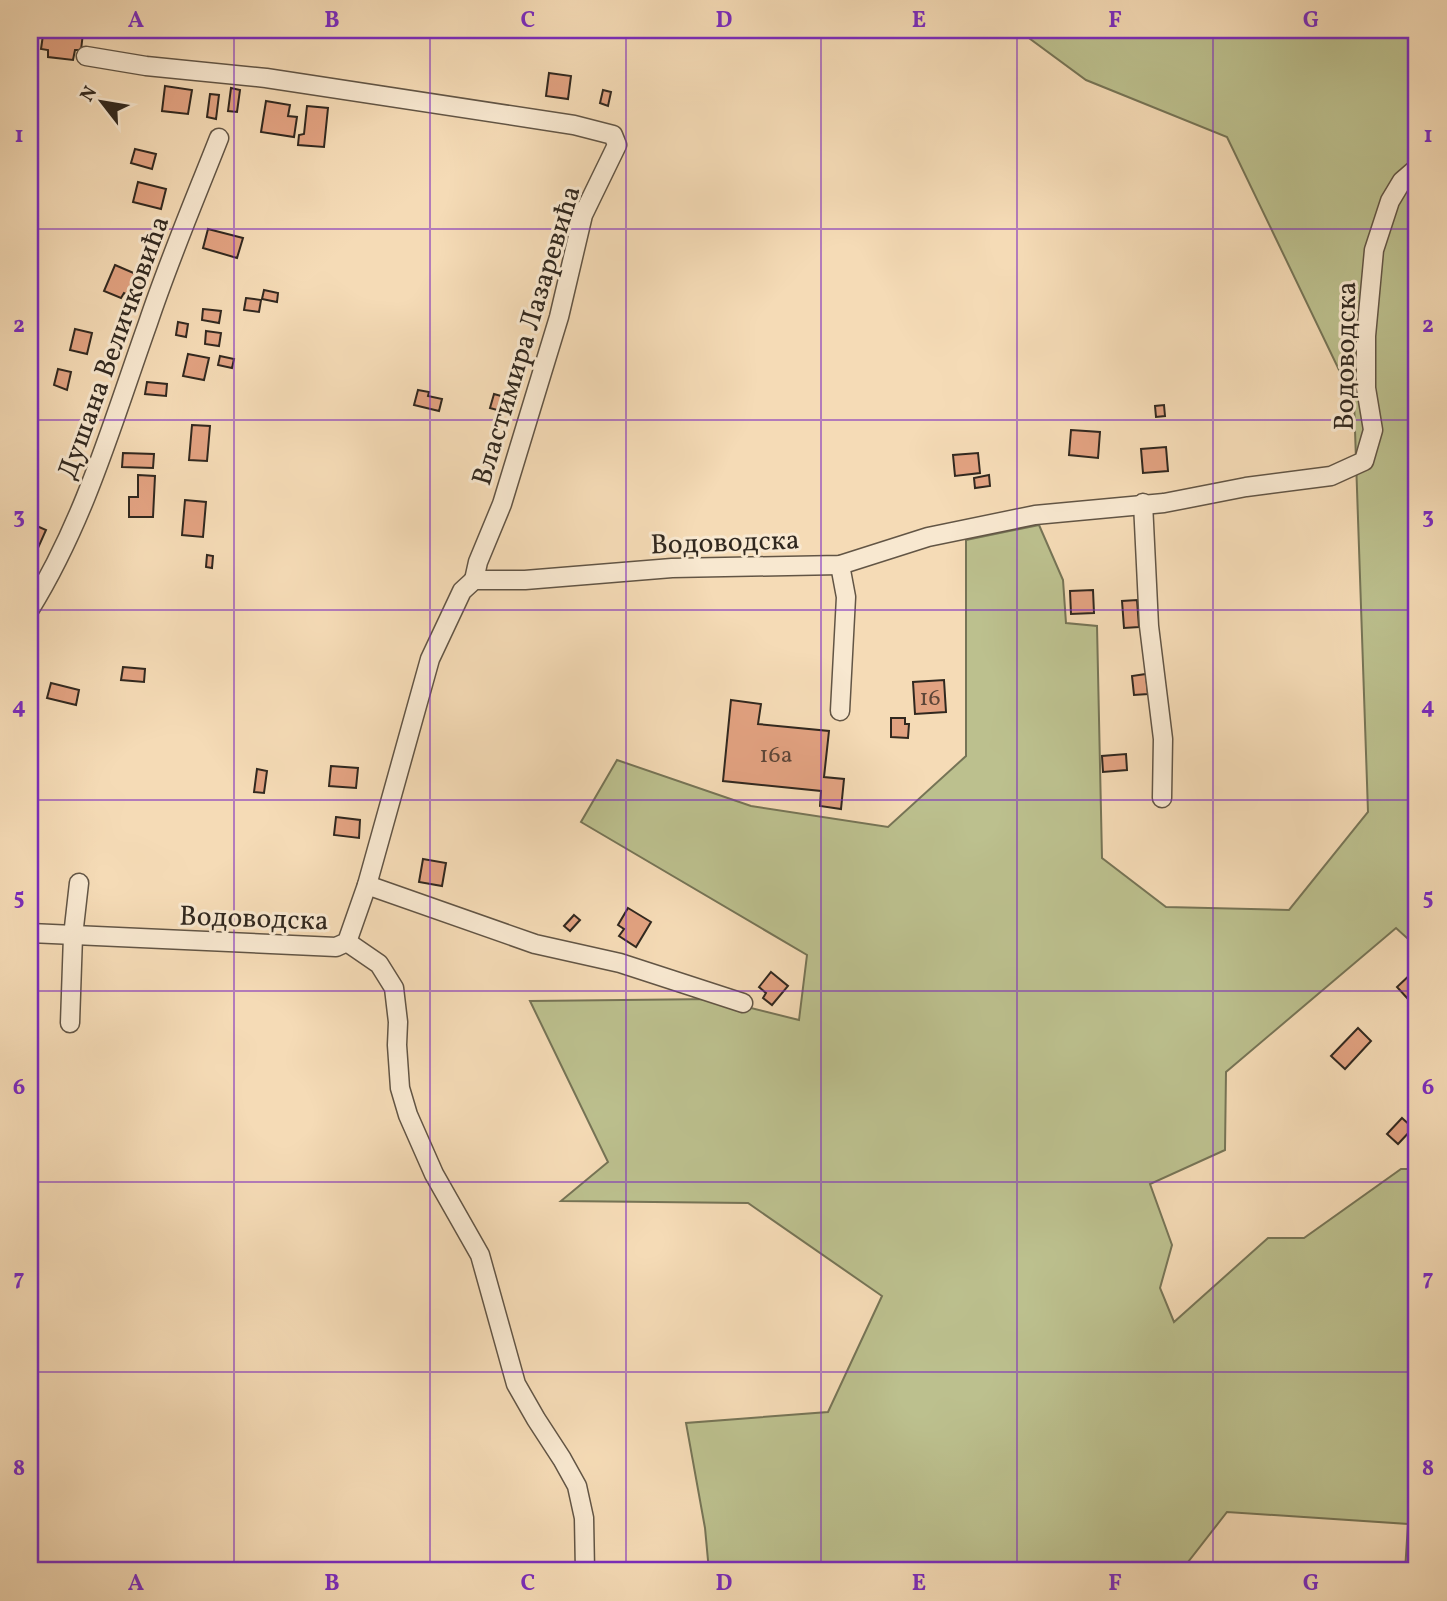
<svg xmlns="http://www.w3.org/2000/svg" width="1447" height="1601" font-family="Vollkorn,serif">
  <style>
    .green { fill: #bcc08e; stroke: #767456; stroke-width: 2 }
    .building { fill: #e2a281; stroke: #31281f; stroke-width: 2 }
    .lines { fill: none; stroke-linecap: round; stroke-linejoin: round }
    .minor-casing { stroke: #625545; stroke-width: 21 }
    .minor { stroke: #f8e8d0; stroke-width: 18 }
    .grid { fill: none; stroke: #7b2cbf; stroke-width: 2; stroke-opacity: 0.55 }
    .labels { text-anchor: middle; stroke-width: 6; stroke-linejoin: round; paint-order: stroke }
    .number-label { font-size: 24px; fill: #5d4638 }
    .street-label { font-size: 28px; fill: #31281f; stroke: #f8e8d0 }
    .neatline { fill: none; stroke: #7b2cbf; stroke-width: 2.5 }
    .grid-label { font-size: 23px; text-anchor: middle; font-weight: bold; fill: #7b2cbf }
  </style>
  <rect width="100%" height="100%" fill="#f5dbb6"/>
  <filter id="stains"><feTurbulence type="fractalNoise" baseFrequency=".00286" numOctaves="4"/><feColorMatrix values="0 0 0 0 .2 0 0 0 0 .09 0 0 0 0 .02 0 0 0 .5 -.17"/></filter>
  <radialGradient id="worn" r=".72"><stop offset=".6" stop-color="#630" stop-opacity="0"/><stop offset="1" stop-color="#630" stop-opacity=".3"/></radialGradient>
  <polygon class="green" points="1018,30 1417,30 1417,947 1396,928 1226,1072 1225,1150 1150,1184 1172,1245 1160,1288 1174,1322 1268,1238 1304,1238 1401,1169 1417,1169 1417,1571 1405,1571 1408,1524 1227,1512 1181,1571 709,1571 705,1528 686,1423 828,1412 882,1296 748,1203 561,1201 608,1162 530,1001 715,999 799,1020 807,955 581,822 617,760 751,806 888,827 966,756 966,540 1039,525 1063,580 1066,623 1097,626 1102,858 1166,907 1289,910 1368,812 1354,401 1227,137 1086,80"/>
  <g class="building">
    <polygon points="51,30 83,33 81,50 75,50 73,60 48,57 48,50 41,49 43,35 50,36"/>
    <polygon points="549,73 571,76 568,99 546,96"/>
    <polygon points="165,86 192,90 188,114 162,111"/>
    <polygon points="231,88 240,90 237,112 228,111"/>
    <polygon points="603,90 611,92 608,106 600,103"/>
    <polygon points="210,94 219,95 216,119 207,117"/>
    <polygon points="266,101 290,105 288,116 297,117 294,137 261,132"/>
    <polygon points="307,106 328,108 324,147 298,145 299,135 304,134"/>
    <polygon points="135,149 156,154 152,169 131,163"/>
    <polygon points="138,182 166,189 161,209 133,202"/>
    <polygon points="208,229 243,238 237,258 203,248"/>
    <polygon points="115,265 143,277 134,298 124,293 121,298 104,291"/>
    <polygon points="264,290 278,293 277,302 262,299"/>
    <polygon points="246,298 261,300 259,312 244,310"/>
    <polygon points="203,309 221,311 219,323 202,320"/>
    <polygon points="178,322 188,324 186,337 176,335"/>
    <polygon points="75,329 92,333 87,354 70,350"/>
    <polygon points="206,331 221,333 219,346 205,344"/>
    <polygon points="188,354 209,358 204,380 183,376"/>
    <polygon points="220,356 234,359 232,368 218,365"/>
    <polygon points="58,369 71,372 67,390 54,385"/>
    <polygon points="147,382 167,384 166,396 145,394"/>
    <polygon points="418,390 429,392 428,396 442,399 439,411 414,405"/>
    <polygon points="494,394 515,400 512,414 490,408"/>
    <polygon points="1164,405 1165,416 1156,417 1155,406"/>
    <polygon points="192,425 210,426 207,461 189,460"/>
    <polygon points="1071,430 1100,432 1098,458 1069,455"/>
    <polygon points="1166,447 1168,471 1143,473 1141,449"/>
    <polygon points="123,453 154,454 153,468 122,467"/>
    <polygon points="978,453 980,473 955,476 953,455"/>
    <polygon points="138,475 155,476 153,517 129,517 129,497 138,497"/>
    <polygon points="989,475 990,486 975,488 974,478"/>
    <polygon points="185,500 206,502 203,537 182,535"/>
    <polygon points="30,523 46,530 34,557 30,555"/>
    <polygon points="207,555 213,556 212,568 206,567"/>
    <polygon points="1093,590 1094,613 1071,614 1070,591"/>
    <polygon points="1137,600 1139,627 1124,628 1122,601"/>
    <polygon points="123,667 145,669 144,682 121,680"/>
    <polygon points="1146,674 1148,694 1134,695 1132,676"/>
    <polygon points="944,680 946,712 915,714 913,682"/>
    <polygon points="51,683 79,690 76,705 47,698"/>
    <polygon points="731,700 761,704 758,724 829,731 824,777 844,779 841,809 820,806 821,791 723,781"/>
    <polygon points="891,718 905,718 905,724 909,724 908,738 891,737"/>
    <polygon points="1126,754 1127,770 1103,772 1102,756"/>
    <polygon points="331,766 358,768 356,788 329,786"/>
    <polygon points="257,769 267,771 264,793 254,792"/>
    <polygon points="336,817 360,820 359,838 334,835"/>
    <polygon points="423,859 446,863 442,886 419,882"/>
    <polygon points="628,908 651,922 636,947 619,936 624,929 618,925"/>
    <polygon points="574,915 580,920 570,931 564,926"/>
    <polygon points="771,972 788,986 772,1005 763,998 766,993 759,987"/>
    <polygon points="1413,972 1417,976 1417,990 1408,999 1397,987"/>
    <polygon points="1358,1028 1371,1041 1345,1069 1331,1056"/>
    <polygon points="1402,1118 1413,1128 1398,1144 1387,1134"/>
  </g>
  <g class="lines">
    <defs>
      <g id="minor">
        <polyline points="86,56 146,66 266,78 574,125 613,135 617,145 583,215 559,317 502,504 478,562 474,580"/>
        <polyline points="1143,503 1149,626 1163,739 1162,798"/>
        <path d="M30,609c55,-89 83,-188 118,-286 21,-63 47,-124 71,-185"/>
        <polyline points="840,711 846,597 840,565"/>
        <polyline points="367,885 535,944 620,963 743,1003"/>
        <polyline points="30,933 336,947 347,942 367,885 430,659 462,591 474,580 525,580 672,568 840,565 928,537 1035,515 1164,503 1246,487 1331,476 1364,461 1373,430 1366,388 1366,336 1374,250 1390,201 1402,181 1417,168"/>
        <polyline points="347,942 379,964 394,988 398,1022 397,1045 400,1088 408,1115 434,1174 480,1255 516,1384 536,1419 562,1459 577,1486 584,1518 585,1571"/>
        <polyline points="70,1023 73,936 79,883"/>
      </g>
    </defs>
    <use href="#minor" class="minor-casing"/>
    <use href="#minor" class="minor"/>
  </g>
  <path class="grid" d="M234,30v1541M430,30v1541M626,30v1541M821,30v1541M1017,30v1541M1213,30v1541M30,229h1387M30,420h1387M30,610h1387M30,800h1387M30,991h1387M30,1182h1387M30,1372h1387"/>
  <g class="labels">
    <g class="number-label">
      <text x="930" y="705">16</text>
      <text x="776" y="762">16a</text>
    </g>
    <g class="street-label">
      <text transform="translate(525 335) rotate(-73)" y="10">Властимира Лазаревића</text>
      <text transform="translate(112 347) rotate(-70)" y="10">Душана Величковића</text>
      <text transform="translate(1344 356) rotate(-89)" y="10">Водоводска</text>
      <text transform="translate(725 541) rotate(-2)" y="10">Водоводска</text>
      <text transform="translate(254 917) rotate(2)" y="10">Водоводска</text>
    </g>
  </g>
  <rect width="1447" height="1601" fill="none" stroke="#f5dbb6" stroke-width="77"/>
  <g transform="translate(102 102) rotate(301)" stroke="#f8e8d0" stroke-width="5" paint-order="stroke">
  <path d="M0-5L12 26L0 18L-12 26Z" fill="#31281f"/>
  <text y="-10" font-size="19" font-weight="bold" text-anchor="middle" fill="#31281f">N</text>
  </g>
  <rect x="38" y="38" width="1370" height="1524" class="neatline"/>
  <g class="grid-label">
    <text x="136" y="27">A</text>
    <text x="332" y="27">B</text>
    <text x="528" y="27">C</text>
    <text x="724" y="27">D</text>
    <text x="919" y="27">E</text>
    <text x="1115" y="27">F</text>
    <text x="1311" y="27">G</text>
    <text x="19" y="142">1</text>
    <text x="1428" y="142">1</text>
    <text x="19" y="332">2</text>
    <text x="1428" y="332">2</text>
    <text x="19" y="523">3</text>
    <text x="1428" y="523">3</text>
    <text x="19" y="713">4</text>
    <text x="1428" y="713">4</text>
    <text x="19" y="904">5</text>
    <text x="1428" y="904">5</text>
    <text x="19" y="1094">6</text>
    <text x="1428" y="1094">6</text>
    <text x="19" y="1285">7</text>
    <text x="1428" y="1285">7</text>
    <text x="19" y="1475">8</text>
    <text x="1428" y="1475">8</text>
    <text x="136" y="1590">A</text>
    <text x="332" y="1590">B</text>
    <text x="528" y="1590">C</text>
    <text x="724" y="1590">D</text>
    <text x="919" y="1590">E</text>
    <text x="1115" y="1590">F</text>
    <text x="1311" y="1590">G</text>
  </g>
  <rect width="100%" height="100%" filter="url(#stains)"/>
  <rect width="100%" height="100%" fill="url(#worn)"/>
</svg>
